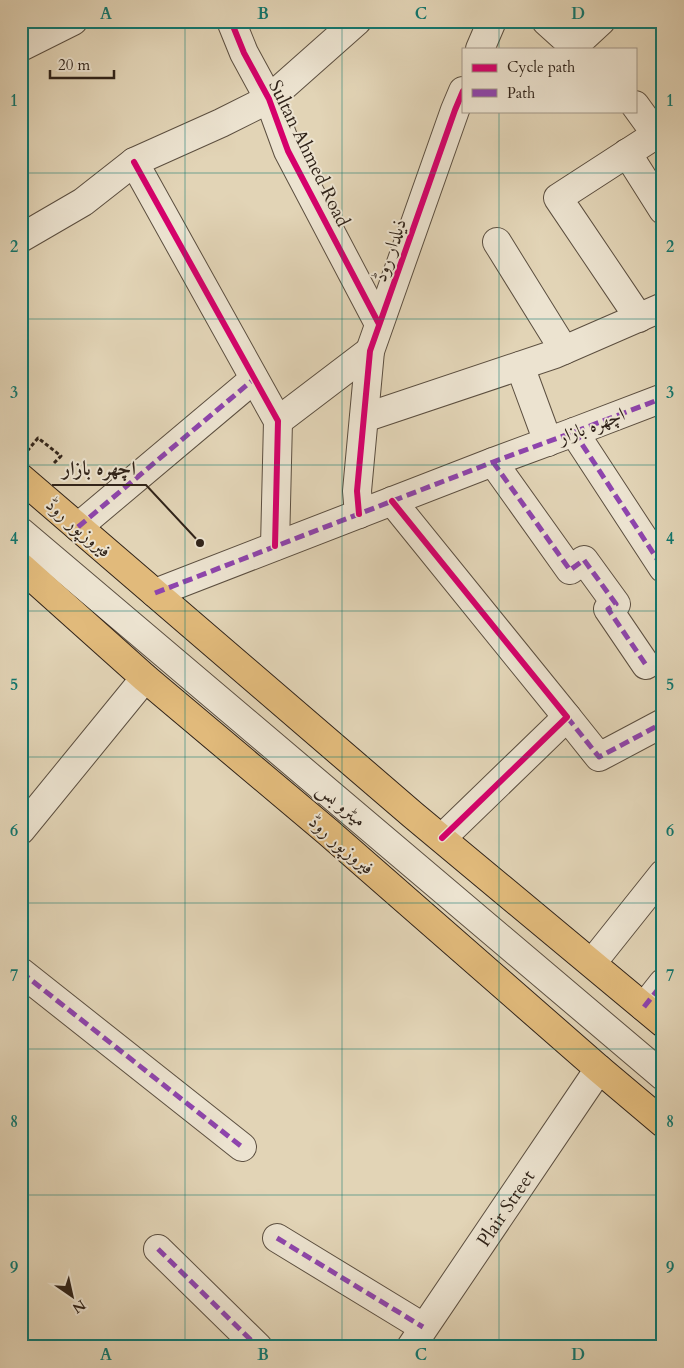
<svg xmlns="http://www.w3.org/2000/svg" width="684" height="1368" font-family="Cardo,Amiri,serif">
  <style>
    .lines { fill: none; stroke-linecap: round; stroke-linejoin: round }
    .minor-casing { stroke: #5c4f40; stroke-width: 30 }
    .major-casing { stroke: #302319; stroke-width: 30 }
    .path { stroke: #302319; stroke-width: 3; stroke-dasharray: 4 2.5; stroke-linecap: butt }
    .minor { stroke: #ece3d0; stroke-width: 28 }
    .major { stroke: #e1ba7b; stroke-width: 28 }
    .quiet { stroke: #8e44ad; stroke-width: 5; stroke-dasharray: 10 5; stroke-linecap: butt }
    .cycleway-casing { stroke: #ece3d0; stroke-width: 9 }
    .cycleway { stroke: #d6006c; stroke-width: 6 }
    .grid { fill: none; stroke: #0f766e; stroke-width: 1; stroke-opacity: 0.55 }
    .labels { text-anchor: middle; stroke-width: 4; stroke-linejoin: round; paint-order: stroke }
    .street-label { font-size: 19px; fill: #302319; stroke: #ece3d0 }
    .leader { fill: none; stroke: #302319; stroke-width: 2 }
    .callout-dot { fill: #302319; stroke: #ece3d0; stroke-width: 2 }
    .callout-label { font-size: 20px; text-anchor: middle; font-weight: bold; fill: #302319; stroke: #ece3d0; stroke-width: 4; stroke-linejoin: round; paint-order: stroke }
    .neatline { fill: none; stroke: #0f766e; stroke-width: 2 }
    .grid-label { font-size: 16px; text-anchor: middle; font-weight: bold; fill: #0f766e }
  </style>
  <rect width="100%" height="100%" fill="#e2d4b6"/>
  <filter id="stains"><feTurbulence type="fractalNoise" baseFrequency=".004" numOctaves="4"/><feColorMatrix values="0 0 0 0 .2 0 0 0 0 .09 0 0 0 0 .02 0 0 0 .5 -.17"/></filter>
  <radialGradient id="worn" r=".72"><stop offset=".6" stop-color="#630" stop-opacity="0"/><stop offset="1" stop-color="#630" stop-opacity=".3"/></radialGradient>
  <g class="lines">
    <defs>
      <g id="minor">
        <polyline points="231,21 244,53 269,99 288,151 379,324"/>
        <polyline points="546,21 577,49"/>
        <polyline points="574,46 601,21"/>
        <polyline points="21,47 73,21"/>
        <polyline points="480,49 492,21"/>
        <polyline points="635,105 656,134"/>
        <polyline points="627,153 663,210"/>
        <polyline points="134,162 278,421 275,546"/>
        <polyline points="21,238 83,202 134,162 221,123 269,99 357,21"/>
        <polyline points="497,242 564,350"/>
        <polyline points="639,318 558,198 663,130"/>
        <polyline points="520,366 548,442"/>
        <polyline points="364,418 555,354 663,307"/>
        <polyline points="278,421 370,351"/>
        <polyline points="574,432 663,568"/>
        <polyline points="493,462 570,570 584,560 616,604 608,609 646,665"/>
        <polyline points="392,501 567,717 442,838"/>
        <polyline points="359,514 357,491 370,351 455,110 463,91"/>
        <polyline points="78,527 254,379"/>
        <polyline points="21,532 663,1076"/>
        <polyline points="155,593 493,462 574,432 663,398"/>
        <polyline points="567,717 599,757 663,723"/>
        <polyline points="21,830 145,678"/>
        <polyline points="592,963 663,874"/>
        <polyline points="21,972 242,1147"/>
        <polyline points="644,1007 663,983"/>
        <polyline points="277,1238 423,1327"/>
        <polyline points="158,1249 258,1347"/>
        <path id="s1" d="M411,1347l188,-278"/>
      </g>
      <g id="major">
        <polyline points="21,478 413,815 663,1023"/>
        <polyline points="21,567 145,678 328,832 599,1069 663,1123"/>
      </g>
    </defs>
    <use href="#minor" class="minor-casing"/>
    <use href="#major" class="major-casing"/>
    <polyline class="path" points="23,456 38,438 61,456 54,463"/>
    <use href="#minor" class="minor"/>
    <use href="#major" class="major"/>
    <g class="quiet">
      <polyline points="574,432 663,568"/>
      <polyline points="493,462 570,570 584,560 616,604 608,609 646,665"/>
      <polyline points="78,527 254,379"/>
      <polyline points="155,593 493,462 574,432 663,398"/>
      <polyline points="567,717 599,757 663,723"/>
      <polyline points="21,972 242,1147"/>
      <polyline points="644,1007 663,983"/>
      <polyline points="277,1238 423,1327"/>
      <polyline points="158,1249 258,1347"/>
    </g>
    <defs>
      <g id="cycleway">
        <polyline points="231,21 244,53 269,99 288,151 379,324"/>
        <polyline points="134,162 278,421 275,546"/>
        <polyline points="392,501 567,717 442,838"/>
        <polyline points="359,514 357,491 370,351 455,110 463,91"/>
      </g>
    </defs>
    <use href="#cycleway" class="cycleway-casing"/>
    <use href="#cycleway" class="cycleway"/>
  </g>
  <path class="grid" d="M185,21v1326M342,21v1326M499,21v28M499,111v1236M21,173h642M21,319h642M21,465h642M21,611h642M21,757h642M21,903h642M21,1049h642M21,1195h642"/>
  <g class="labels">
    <g class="street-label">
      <text transform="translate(310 153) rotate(64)" y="7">Sultan Ahmed Road</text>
      <text transform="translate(389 250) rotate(-71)" y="7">ذیلدار روڈ</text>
      <text transform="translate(591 425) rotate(-21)" y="7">اچھرہ بازار</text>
      <text transform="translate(79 527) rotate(41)" y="7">فیروزپور روڈ</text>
      <text transform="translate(342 804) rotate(40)" y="7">میٹرو بس</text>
      <text transform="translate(342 844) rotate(41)" y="7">فیروزپور روڈ</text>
      <text dy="7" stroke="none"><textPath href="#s1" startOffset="168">Plair Street</textPath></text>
    </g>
  </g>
  <path class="leader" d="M200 543L146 485H52"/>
  <circle class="callout-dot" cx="200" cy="543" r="5"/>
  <g class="callout-label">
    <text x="99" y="475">اچھرہ بازار</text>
  </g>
  <rect width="684" height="1368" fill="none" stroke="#e2d4b6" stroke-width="55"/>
  <rect x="462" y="48" width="175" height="65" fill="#ece3d0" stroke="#a19687"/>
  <rect x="472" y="64" width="25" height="8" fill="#d6006c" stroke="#a19687"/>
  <text x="507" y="72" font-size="15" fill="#302319">Cycle path</text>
  <rect x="472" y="89" width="25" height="8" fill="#8e44ad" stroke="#a19687"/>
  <text x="507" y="98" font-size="15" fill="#302319">Path</text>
  <g transform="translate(72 1296) rotate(146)" stroke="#ece3d0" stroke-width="4" paint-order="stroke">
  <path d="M0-4L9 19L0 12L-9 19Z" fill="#302319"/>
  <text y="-8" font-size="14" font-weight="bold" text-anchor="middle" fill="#302319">N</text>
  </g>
  <path d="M50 70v8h64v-8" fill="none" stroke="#302319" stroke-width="2.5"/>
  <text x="58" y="70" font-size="15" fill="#302319" stroke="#ece3d0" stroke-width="4" paint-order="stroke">20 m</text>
  <rect x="28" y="28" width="628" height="1312" class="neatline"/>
  <g class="grid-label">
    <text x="106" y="19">A</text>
    <text x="263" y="19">B</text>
    <text x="421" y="19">C</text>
    <text x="578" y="19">D</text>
    <text x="14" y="106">1</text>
    <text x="670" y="106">1</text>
    <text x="14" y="252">2</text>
    <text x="670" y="252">2</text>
    <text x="14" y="398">3</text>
    <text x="670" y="398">3</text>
    <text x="14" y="544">4</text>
    <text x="670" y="544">4</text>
    <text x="14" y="690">5</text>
    <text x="670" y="690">5</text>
    <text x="14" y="836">6</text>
    <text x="670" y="836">6</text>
    <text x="14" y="981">7</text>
    <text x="670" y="981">7</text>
    <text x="14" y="1127">8</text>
    <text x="670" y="1127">8</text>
    <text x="14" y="1273">9</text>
    <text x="670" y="1273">9</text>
    <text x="106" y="1360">A</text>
    <text x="263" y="1360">B</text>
    <text x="421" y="1360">C</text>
    <text x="578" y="1360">D</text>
  </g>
  <rect width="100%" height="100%" filter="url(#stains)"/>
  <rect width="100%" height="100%" fill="url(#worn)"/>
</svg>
